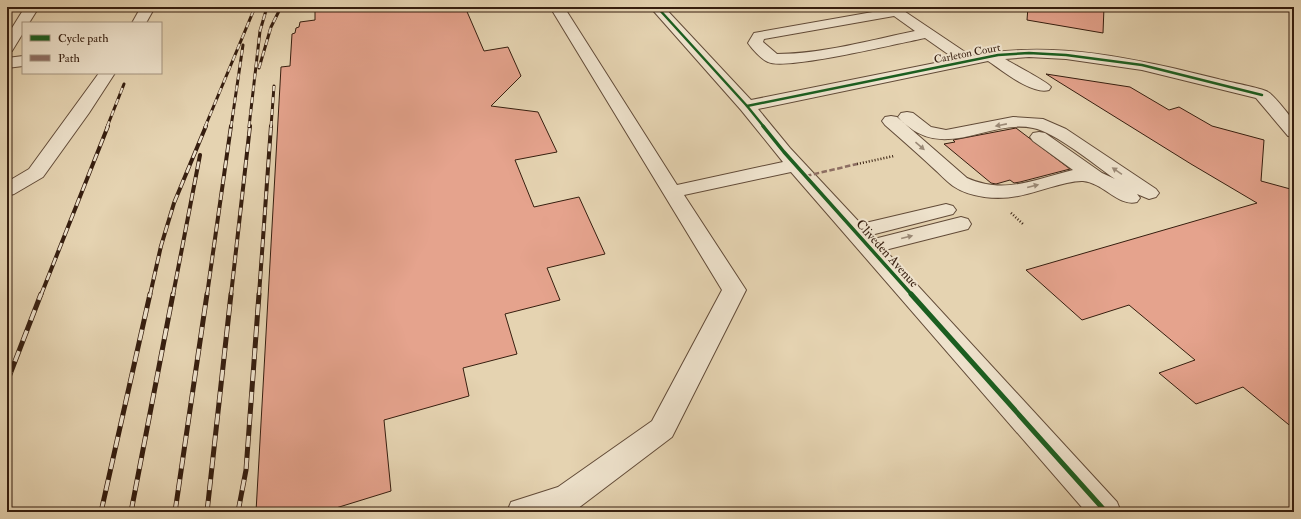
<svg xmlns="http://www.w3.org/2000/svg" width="1301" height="519" font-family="'IM FELL Double Pica',serif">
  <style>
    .building { fill: #e5a38d; stroke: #361e0f }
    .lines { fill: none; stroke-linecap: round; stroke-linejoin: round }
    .minor-casing { stroke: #624b38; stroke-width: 2 }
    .path { stroke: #361e0f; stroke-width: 2.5; stroke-dasharray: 1 2; stroke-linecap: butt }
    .minor { fill: #eee2cc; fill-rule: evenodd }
    .rail-far2-casing { stroke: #361e0f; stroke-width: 3 }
    .rail-far1-casing { stroke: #361e0f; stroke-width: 4 }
    .rail-casing { stroke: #361e0f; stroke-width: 5 }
    .rail-far2 { stroke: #eee2cc; stroke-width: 2; stroke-dasharray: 6; stroke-linecap: butt }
    .rail-far1 { stroke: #eee2cc; stroke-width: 2.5; stroke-dasharray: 8; stroke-linecap: butt }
    .rail { stroke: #eee2cc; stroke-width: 3.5; stroke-dasharray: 11; stroke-linecap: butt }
    .quiet { stroke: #8d6e63; stroke-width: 2.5; stroke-dasharray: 5.5 2.5; stroke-linecap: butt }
    .cycleway-far2-casing { stroke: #eee2cc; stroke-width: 4 }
    .cycleway-far1-casing { stroke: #eee2cc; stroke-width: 6 }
    .cycleway-casing { stroke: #eee2cc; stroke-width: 8 }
    .cycleway-far2 { stroke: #1b5e20; stroke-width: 2.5 }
    .cycleway-far1 { stroke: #1b5e20; stroke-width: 3.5 }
    .cycleway { stroke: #1b5e20; stroke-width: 5 }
    .oneway { fill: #9b8a77 }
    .labels { text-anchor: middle; stroke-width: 4; stroke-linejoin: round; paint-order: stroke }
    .far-street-label { font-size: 11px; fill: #361e0f; stroke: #eee2cc }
    .street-label { font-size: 13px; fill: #361e0f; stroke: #eee2cc }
  </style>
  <rect width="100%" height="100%" fill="#e5d3b1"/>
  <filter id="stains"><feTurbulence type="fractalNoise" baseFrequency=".005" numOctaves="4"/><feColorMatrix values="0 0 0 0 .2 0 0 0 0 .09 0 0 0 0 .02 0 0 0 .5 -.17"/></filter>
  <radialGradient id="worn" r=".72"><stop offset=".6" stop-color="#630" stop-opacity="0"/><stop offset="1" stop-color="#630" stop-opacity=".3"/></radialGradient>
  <g class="building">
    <polygon points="315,7 465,7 484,51 508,47 521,76 491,106 538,112 557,152 515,160 534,207 579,197 605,254 547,268 560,300 505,314 517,354 463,368 469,396 384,420 391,491 323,512 256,512 281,67 290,66 292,34 295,33 296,28 299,27 300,22 315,20"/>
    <polygon points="1028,7 1104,7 1103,33 1027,20"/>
    <polygon points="1046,74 1130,87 1169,110 1179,107 1212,126 1264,140 1261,181 1294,190 1294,429 1243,387 1196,404 1159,373 1195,360 1129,305 1082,320 1026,270 1257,203 1191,164"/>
    <polygon points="1016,128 1070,169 1020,182 1014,183 1010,180 996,184 991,183 944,144 955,142 953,140"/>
  </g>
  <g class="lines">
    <defs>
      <g id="minor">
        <polygon points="25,7 39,7 29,23 23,23 23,33 12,51 7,52 7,36"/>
        <polygon points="141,7 155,7 146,23 132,23"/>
        <path d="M550,7h14l113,178 106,-23 -42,-52 -91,-103h14l87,93 204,-41 -30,-21c-25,5 -141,33 -157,24 -7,-3 -16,-13 -20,-19l6,-10 130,-23 -2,-3h16l73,49c83,-17 165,3 247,23 10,3 44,9 50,13 7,4 20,22 26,29v16l-6,-1 -32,-38 -114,-28 -76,-11 -37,-2 -24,2c8,5 43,23 46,28l-2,3c-17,5 -46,-19 -61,-29l-230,48 32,39 71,76 85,-20 7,2 3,4 -3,4 -82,21 3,4 87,-22 7,2 3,5 -3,5 -83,21 232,252 4,10h-35l-295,-340 -107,23 62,95 -74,147 -95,72 -9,3h-61l4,-10 47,-15 94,-66 70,-131zM894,16l21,15c-44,9 -93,23 -138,23l-14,-12 1,-3z"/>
        <polygon points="23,56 23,66 7,68 7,58"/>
        <polygon points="99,73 115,73 89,113 43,177 14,194 7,196 7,182 29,169"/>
        <path d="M907,112l6,1 18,14 15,3 67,-13 30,2 23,10 90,60 3,4 -3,4 -7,2 -12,-5 3,4 -3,4c-19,5 -33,-19 -54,-21 -16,-1 -47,12 -65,15 -21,4 -47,2 -65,-10 -7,-5 -14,-13 -21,-19 -15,-14 -31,-28 -47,-42l-3,-4 3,-4 6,-1 6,1 70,61c38,17 68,1 106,-8l-40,-29 -3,-4 3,-4 6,-1 6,1 57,40 13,6c-20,-14 -60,-47 -82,-51 -42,-9 -85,30 -124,-1 -4,-3 -8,-6 -11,-10l3,-4z"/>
      </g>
    </defs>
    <use href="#minor" class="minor-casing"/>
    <g class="path">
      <polyline points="857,164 894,156"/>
      <polyline points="1011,213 1023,224"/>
    </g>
    <use href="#minor" class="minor"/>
    <defs>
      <g id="rail-far2">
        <polyline points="259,68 271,27 281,7"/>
        <polyline points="107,127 124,84"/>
        <polyline points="205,127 255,7"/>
        <polyline points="231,127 243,45"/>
        <polyline points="249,127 260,31 267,7"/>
        <polyline points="271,127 274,86"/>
      </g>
      <g id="rail-far1">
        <polyline points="41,295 108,126"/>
        <polyline points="150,295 161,246 174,203 206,126"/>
        <polyline points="173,295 200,155"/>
        <polyline points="207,295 231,126"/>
        <polyline points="231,295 250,126"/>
        <polyline points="259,295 271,126"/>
      </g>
      <g id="rail">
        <polyline points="7,382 41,294"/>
        <polyline points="101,512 150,294"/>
        <polyline points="131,512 173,294"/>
        <polyline points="175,512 207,294"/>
        <polyline points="207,512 231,294"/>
        <polyline points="238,512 246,470 259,294"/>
      </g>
    </defs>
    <use href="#rail-far2" class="rail-far2-casing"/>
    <use href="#rail-far1" class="rail-far1-casing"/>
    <use href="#rail" class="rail-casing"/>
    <use href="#rail-far2" class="rail-far2"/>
    <use href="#rail-far1" class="rail-far1"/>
    <use href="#rail" class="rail"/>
    <polyline class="quiet" points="806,176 857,164"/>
    <defs>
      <g id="cycleway-far2">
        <polyline points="657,7 747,106 764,127"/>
        <polyline points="747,106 998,55 1029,53 1066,55 1142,65 1262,95"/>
      </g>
      <polyline id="cycleway-far1" points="763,126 784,152 912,295"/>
      <polyline id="cycleway" points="911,294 1106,512"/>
    </defs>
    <use href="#cycleway-far2" class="cycleway-far2-casing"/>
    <use href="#cycleway-far1" class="cycleway-far1-casing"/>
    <use href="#cycleway" class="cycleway-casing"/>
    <use href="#cycleway-far2" class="cycleway-far2"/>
    <use href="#cycleway-far1" class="cycleway-far1"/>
    <use href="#cycleway" class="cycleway"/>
  </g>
  <defs><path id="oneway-solid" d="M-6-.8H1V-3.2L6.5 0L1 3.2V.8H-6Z"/></defs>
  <g class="oneway">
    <use href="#oneway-solid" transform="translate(1001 125) rotate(169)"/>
    <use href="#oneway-solid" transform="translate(920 146) rotate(41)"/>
    <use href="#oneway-solid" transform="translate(1117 171) rotate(-146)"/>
    <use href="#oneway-solid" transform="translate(1033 186) rotate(-14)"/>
    <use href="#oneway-solid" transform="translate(907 237) rotate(-14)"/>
  </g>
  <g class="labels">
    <g class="far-street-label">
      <text transform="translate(967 53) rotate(-11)" y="4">Carleton Court</text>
    </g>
    <g class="street-label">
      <text transform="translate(888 253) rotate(48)" y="5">Cliveden Avenue</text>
    </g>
  </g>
  <rect width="1301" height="519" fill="none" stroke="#e5d3b1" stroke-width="24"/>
  <rect x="8" y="8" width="1285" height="503" fill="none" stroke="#361e0f" stroke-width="2"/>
  <rect x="12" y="12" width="1277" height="495" fill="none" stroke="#361e0f"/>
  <rect x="22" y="22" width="140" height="52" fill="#eee2cc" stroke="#a49480"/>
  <rect x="30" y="35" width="20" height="6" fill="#1b5e20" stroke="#a49480"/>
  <text x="58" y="42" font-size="12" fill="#361e0f">Cycle path</text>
  <rect x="30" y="55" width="20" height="6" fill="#8d6e63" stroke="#a49480"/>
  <text x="58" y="62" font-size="12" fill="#361e0f">Path</text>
  <rect width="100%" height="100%" filter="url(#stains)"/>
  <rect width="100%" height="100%" fill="url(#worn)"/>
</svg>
